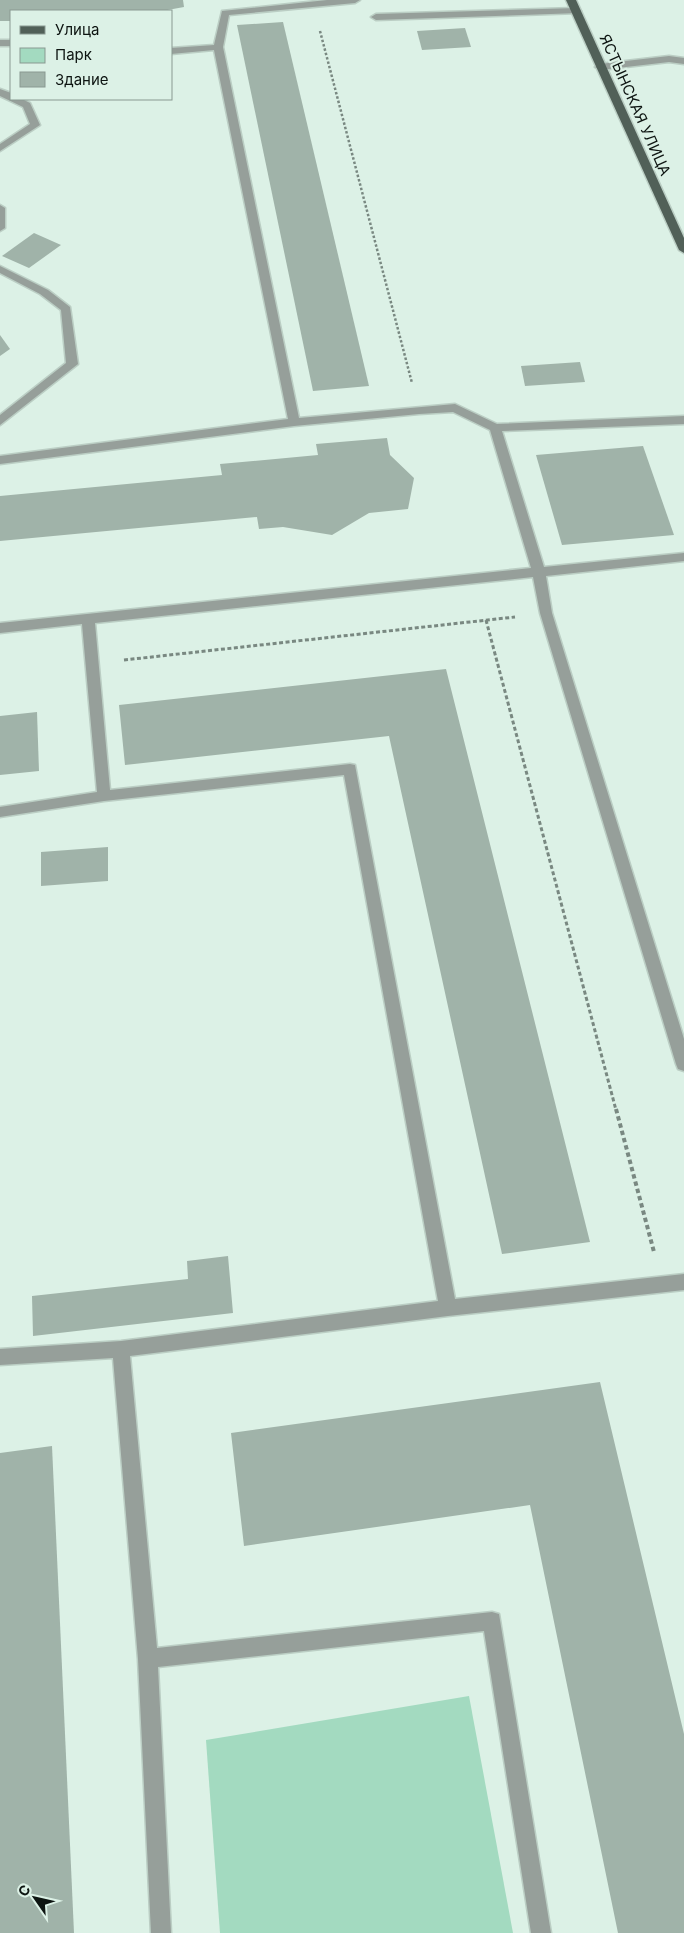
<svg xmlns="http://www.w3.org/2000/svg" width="684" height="1933" font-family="Inter,sans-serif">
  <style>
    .green { fill: #a3dac0 }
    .building { fill: #a0b3a9 }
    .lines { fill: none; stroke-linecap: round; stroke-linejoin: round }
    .minor-casing { stroke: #bbcec4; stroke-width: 3 }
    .major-casing { stroke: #bbcec4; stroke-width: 3 }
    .path-far2 { stroke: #798881; stroke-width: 2.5; stroke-dasharray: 2.5 2; stroke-linecap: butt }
    .path-far1 { stroke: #798881; stroke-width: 3; stroke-dasharray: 4 2.5; stroke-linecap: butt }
    .path { stroke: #798881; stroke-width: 4; stroke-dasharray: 4.5 3; stroke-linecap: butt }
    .minor { fill: #969f9a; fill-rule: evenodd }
    .major { fill: #516058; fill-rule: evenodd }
    .labels { text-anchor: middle; stroke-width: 4; stroke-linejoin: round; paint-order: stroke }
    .far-street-label { font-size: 15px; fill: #0d1411; stroke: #dcf1e6 }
  </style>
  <rect width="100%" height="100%" fill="#dcf1e6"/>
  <polygon class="green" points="469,1696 513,1933 220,1933 206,1740"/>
  <g class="building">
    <polygon points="0,0 183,0 184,7 162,11 11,11 11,21 0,21"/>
    <polygon points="283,22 369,386 313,391 237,25"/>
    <polygon points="465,28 471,47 422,50 417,31"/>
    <polygon points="34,233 61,245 29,268 2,256"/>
    <polygon points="0,335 10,349 0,356"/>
    <polygon points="580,362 585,382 525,386 521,366"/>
    <polygon points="387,438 390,455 414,478 408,509 369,513 332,535 283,527 259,529 257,517 0,541 0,496 222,475 220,464 318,455 316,444"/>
    <polygon points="643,446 674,535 562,545 536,455"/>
    <polygon points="446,669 590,1242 502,1254 389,736 125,765 119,705"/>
    <polygon points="37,712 39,771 0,775 0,716"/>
    <polygon points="108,847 108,881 41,886 41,852"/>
    <polygon points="228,1256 233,1313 33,1336 32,1296 188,1279 187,1261"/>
    <polygon points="600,1382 684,1734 684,1933 618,1933 530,1505 244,1546 231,1433"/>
    <polygon points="52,1446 74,1933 0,1933 0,1453"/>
  </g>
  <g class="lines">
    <defs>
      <g id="minor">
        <polygon points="327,0 360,0 355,3 229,15 223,47 299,418 455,404 497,424 684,416 684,424 502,431 544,567 684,553 684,561 546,576 552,613 684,1039 684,1071 678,1069 676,1064 540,613 533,577 95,623 110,790 350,764 355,765 455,1299 684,1274 684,1290 448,1316 130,1356 157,1648 492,1612 499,1614 551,1933 531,1933 484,1631 158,1667 171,1933 151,1933 138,1659 113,1358 0,1365 0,1349 121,1341 438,1301 344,775 104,801 0,817 0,807 97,792 82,624 0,633 0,623 531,568 490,430 453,412 419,414 294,426 0,464 0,456 288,419 214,50 171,54 171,48 214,45 222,11"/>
        <polygon points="576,8 581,11 579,13 376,20 371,17 376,14"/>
        <rect x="0" y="40" width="11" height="6"/>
        <polygon points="669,56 684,58 684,64 669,62 600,70 595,67 600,64"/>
        <polygon points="0,89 11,93 11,99 22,99 30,103 40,125 0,151 0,144 30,124 23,107 0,96"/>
        <polygon points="0,205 5,208 5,228 0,231"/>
        <polygon points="0,266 48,290 70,307 78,364 0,425 0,415 66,363 61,310 40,294 0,273"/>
      </g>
      <polygon id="major" points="566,0 576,0 684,238 684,253 679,250"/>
    </defs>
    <use href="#minor" class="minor-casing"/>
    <use href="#major" class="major-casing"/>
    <polyline class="path-far2" points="320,31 412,383"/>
    <g class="path-far1">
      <polyline points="486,620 616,1110"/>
      <polyline points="124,660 515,617"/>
    </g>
    <polyline class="path" points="616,1109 654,1252"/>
    <use href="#minor" class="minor"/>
    <use href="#major" class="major"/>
  </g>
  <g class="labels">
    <g class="far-street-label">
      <text transform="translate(635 105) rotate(66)" y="5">ЯСТЫНСКАЯ УЛИЦА</text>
    </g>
  </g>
  <rect x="10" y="10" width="162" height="90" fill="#dcf1e6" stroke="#899991"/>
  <rect x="20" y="26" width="25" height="8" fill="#516058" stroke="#899991"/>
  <text x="55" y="35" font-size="15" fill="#0d1411">Улица</text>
  <rect x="20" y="48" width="25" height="15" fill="#a3dac0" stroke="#899991"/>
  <text x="55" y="60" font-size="15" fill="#0d1411">Парк</text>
  <rect x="20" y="72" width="25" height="15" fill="#a0b3a9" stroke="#899991"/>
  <text x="55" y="85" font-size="15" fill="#0d1411">Здание</text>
  <g transform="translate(35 1898) rotate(304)" stroke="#dcf1e6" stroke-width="4" paint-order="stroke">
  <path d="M0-4L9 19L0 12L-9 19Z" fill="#0d1411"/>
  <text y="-8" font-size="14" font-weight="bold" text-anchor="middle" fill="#0d1411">С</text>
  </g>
</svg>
